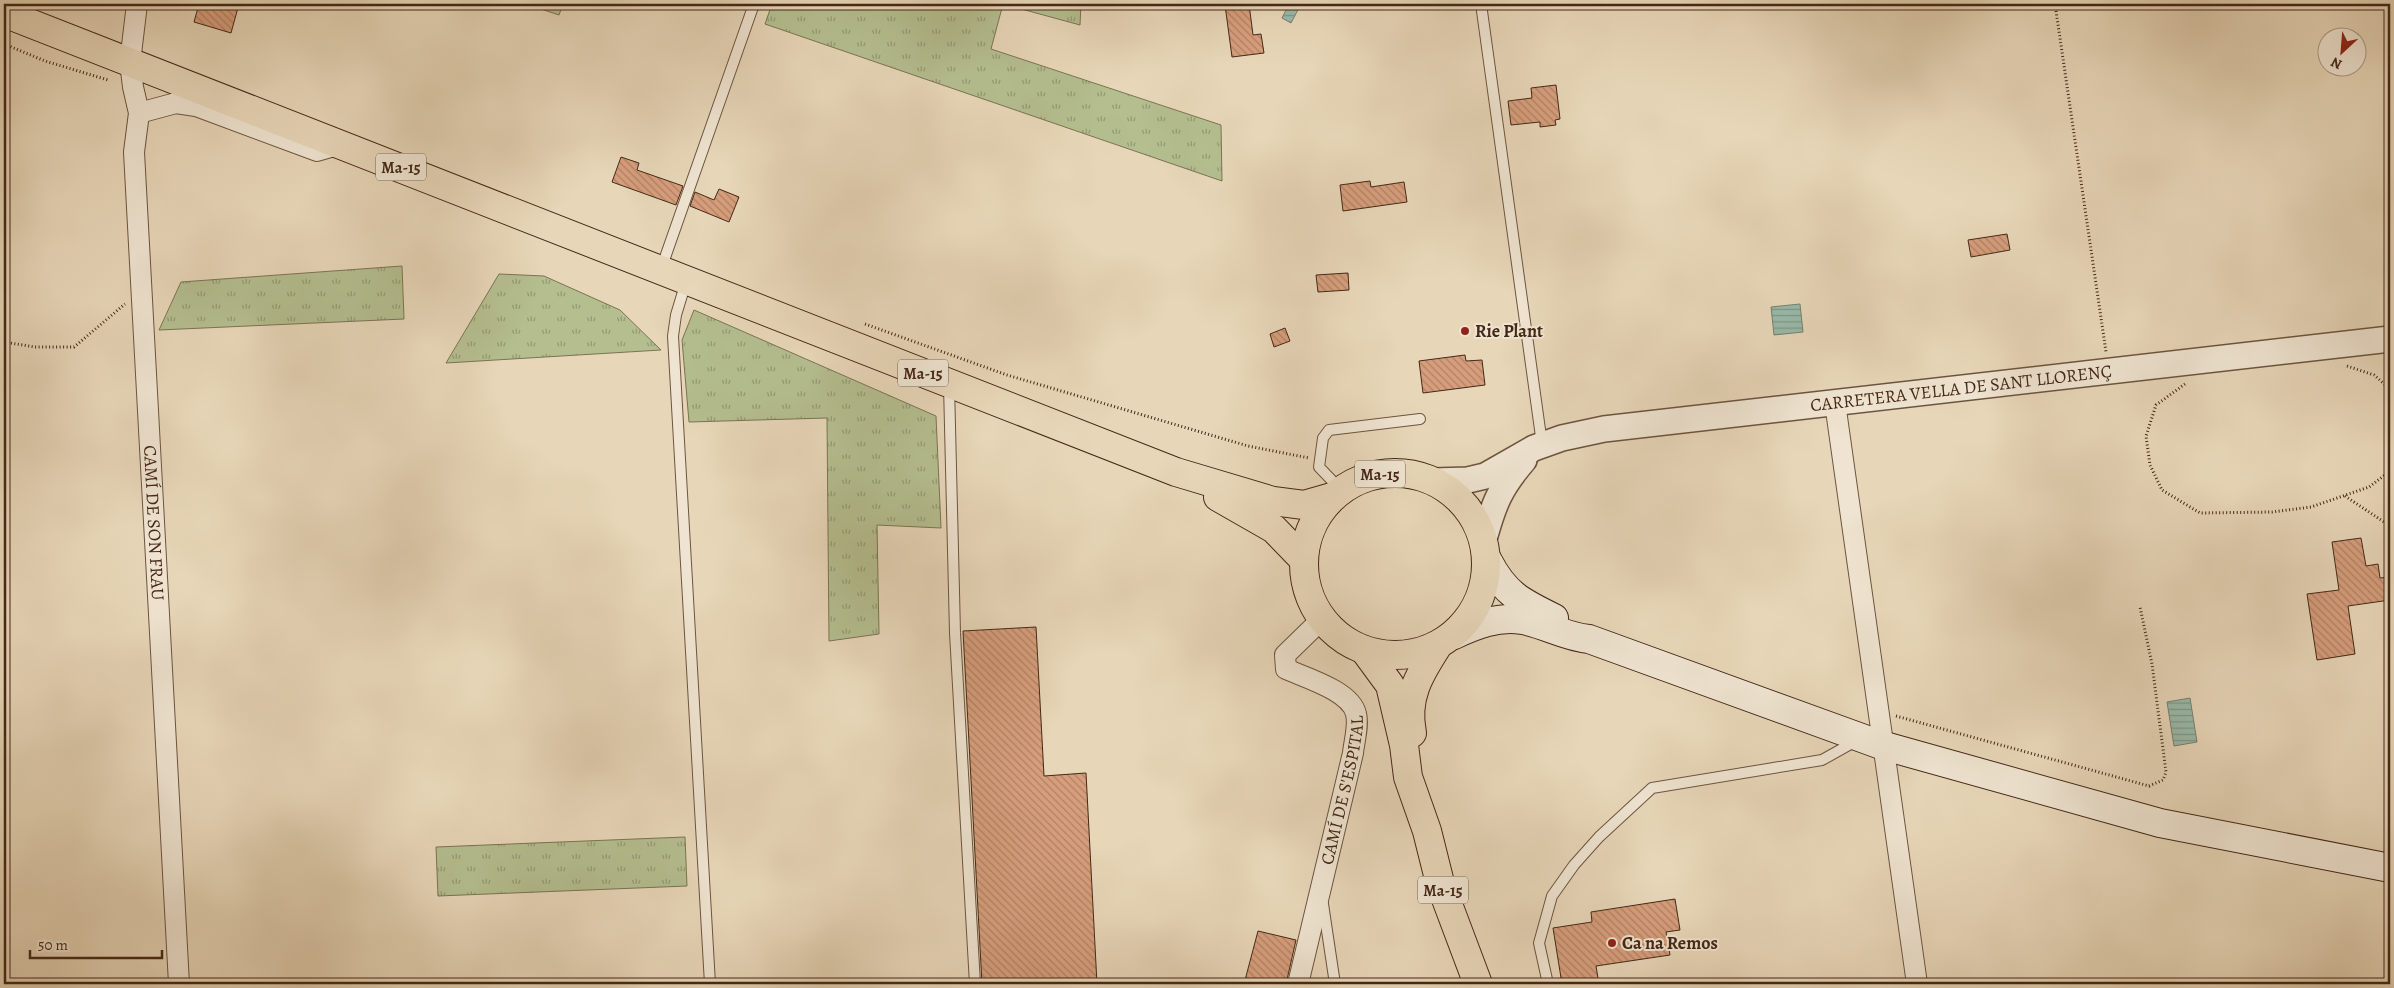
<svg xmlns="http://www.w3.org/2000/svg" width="2394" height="988" font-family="Alegreya,serif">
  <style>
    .grass { fill: url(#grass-tufts); stroke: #7c7353 }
    .forest { fill: url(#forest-firs); stroke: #7c7353 }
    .water { fill: url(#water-rules); stroke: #76806f }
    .building { fill: url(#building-back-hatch); stroke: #442817 }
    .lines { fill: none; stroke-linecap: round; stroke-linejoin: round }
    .service-casing { stroke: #6d543f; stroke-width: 12 }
    .minor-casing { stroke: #6d543f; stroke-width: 22 }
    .tertiary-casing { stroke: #6d543f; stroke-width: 28 }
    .secondary-casing { stroke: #442817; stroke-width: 30 }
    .primary-casing { stroke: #442817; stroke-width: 30 }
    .path { stroke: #442817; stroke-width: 3; stroke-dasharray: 1 2.5; stroke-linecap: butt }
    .service { stroke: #efe4d1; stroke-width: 10 }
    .minor { stroke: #efe4d1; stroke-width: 20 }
    .tertiary { stroke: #efe4d1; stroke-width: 25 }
    .secondary { stroke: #efe4d1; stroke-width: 28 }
    .primary { stroke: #e7d6b8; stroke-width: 28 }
    .poi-dot { fill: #8f2418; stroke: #efe4d1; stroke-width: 2 }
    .labels { text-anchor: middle; stroke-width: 4; stroke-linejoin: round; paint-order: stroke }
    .shield { fill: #efe4d1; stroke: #77604f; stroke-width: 1 }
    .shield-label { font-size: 16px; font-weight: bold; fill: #442817 }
    .poi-label { font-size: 18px; font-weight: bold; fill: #442817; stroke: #efe4d1; text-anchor: start }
    .street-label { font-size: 18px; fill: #442817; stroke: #efe4d1 }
  </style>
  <defs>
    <pattern id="grass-tufts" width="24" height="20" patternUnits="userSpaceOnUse" patternTransform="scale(1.25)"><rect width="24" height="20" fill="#b4be8f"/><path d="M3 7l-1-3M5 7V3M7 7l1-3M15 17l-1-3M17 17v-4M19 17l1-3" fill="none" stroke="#949a74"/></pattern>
    <pattern id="forest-firs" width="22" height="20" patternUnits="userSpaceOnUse" patternTransform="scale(1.25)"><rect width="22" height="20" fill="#b4be8f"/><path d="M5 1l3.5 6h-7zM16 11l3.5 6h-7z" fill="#949a74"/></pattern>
    <pattern id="water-rules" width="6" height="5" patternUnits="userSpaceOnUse" patternTransform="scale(1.25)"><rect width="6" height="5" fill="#98baaa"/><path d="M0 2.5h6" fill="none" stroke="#7e9789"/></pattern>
    <pattern id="building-back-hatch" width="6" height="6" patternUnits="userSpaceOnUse" patternTransform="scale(1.25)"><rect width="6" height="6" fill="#d79e7c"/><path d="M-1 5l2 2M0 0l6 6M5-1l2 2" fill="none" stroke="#b08165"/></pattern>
  </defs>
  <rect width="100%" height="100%" fill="#e7d6b8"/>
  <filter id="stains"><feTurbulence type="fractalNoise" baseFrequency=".004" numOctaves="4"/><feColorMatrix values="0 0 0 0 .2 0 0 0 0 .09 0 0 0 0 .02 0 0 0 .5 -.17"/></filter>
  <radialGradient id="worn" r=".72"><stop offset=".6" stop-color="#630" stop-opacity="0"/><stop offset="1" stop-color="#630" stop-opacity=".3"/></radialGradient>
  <g class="grass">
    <polygon points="772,4 1081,4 1080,25 1003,4 991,49 1221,125 1222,181 765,24"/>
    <polygon points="402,266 404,319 159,330 181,282"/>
    <polygon points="499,274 544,276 620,310 661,350 446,363"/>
    <polygon points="694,310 936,416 941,528 877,525 879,634 829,641 827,418 689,422 682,340"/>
    <polygon points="685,837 687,886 438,896 436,847"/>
  </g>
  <polygon class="forest" points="526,4 563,4 559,15"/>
  <g class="water">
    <polygon points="1289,4 1301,4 1291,23 1282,18"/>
    <polygon points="1800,304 1803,332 1774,335 1771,307"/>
    <polygon points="2190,698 2197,742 2174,746 2167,702"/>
  </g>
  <g class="building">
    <polygon points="199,4 239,4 231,33 194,22"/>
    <polygon points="1249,4 1253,35 1261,34 1264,53 1232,57 1225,5"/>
    <polygon points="1556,85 1560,119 1555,120 1556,125 1540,127 1540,122 1511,125 1508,101 1532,98 1531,88"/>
    <polygon points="621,157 639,163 637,170 683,186 676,205 612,182"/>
    <polygon points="1370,181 1371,187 1404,182 1407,202 1343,211 1340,185"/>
    <polygon points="719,189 739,197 729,222 690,206 695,192 714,200"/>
    <polygon points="2007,234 2010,250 1971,257 1968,240"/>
    <polygon points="1348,273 1349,290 1318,292 1316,275"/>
    <polygon points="1285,328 1290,341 1274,347 1270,334"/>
    <polygon points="1465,355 1466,361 1482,360 1485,385 1423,393 1419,361"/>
    <polygon points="2361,538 2366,566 2378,564 2380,578 2390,577 2390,600 2348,606 2355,654 2317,660 2307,594 2339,590 2332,542"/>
    <polygon points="1036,627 1044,776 1086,773 1097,984 982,984 963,631"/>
    <polygon points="1675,899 1680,930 1666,932 1670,955 1596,966 1599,984 1562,984 1553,928 1592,922 1591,912"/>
    <polygon points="1258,931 1296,940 1286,984 1244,984"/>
  </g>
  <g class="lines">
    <defs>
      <g id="service">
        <polyline points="1481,4 1542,444"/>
        <polyline points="661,269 754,4"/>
        <polyline points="686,282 676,315 673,336 710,984"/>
        <polyline points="949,385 955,633 975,984"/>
        <polyline points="1342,491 1319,467 1323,438 1329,430 1420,419"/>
        <polyline points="1323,904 1335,984"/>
        <polyline points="1548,984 1539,943 1552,896 1574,865 1599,837 1652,788 1822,760 1856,741"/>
      </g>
      <g id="minor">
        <path id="s1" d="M137,4l-7,58 3,25 6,26 -5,39 45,832"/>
        <polyline points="139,113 176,103 196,106 317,151 341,144"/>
        <polyline points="1835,403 1917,984"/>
        <path id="s2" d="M1298,984l55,-231c1,-11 6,-28 3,-39 -5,-23 -50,-36 -70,-45l-1,-14 37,-36"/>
      </g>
      <g id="tertiary">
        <path id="s3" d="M1433,481l35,-1 17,-4 49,-28 28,-10 42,-9 786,-90"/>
        <path d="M1484,539c10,-36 16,-51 40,-79"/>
      </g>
      <g id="secondary">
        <path d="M1488,561c17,33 33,41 66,57"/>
        <path d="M1454,635c21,-10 44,-19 68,-15 23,4 43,17 67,19l292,106 279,78 230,45"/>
      </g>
      <g id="primary">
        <polyline points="4,13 1176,472 1273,501 1304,505 1332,497"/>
        <circle cx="1395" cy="564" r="91"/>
        <polyline points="1218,497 1274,529 1304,560"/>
        <polyline points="1365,651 1390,685 1404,745 1408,777 1427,831 1440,883 1478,984"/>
        <path d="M1412,733c-7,-35 7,-58 25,-86"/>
      </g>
    </defs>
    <use href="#service" class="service-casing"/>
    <use href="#minor" class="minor-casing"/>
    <use href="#tertiary" class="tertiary-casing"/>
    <use href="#secondary" class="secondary-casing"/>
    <use href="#primary" class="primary-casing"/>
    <g class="path">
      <polyline points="2055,4 2106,352"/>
      <polyline points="4,44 45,61 108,80"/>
      <polyline points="865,324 1007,375 1248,446 1309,458"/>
      <polyline points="4,342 35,347 74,347 125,304"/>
      <polyline points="2347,366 2374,375 2390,389"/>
      <polyline points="2185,384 2156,405 2146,436 2150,465 2162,490 2200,513 2272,512 2311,507 2369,487 2390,471"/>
      <polyline points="2345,496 2390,526"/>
      <polyline points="1896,716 2149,786 2163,780 2166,772 2152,664 2140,607"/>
    </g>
    <use href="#service" class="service"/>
    <use href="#minor" class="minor"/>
    <use href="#tertiary" class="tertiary"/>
    <use href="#secondary" class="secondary"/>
    <use href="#primary" class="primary"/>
  </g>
  <g class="poi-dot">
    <circle cx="1465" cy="331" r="5"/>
    <circle cx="1612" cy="943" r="5"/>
  </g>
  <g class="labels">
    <g class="shield">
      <rect x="376" y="153.5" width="50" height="27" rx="4"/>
      <rect x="898" y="359.5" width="50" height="27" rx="4"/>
      <rect x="1355" y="460.5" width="50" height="27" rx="4"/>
      <rect x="1418" y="876.5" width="50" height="27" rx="4"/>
    </g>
    <g class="shield-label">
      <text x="401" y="173">Ma-15</text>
      <text x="923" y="379">Ma-15</text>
      <text x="1380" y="480">Ma-15</text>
      <text x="1443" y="896">Ma-15</text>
    </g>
    <g class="poi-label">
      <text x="1475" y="337">Rie Plant</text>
      <text x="1622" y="949">Ca na Remos</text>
    </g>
    <g class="street-label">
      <text dy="6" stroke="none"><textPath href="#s3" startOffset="541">CARRETERA VELLA DE SANT LLORENÇ</textPath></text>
      <text dy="6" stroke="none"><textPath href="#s1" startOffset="521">CAMÍ DE SON FRAU</textPath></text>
      <text dy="6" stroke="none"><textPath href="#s2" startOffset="199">CAMÍ DE S'ESPITAL</textPath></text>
    </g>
  </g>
  <rect width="2394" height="988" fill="none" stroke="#e7d6b8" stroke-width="20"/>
  <rect x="5" y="5" width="2384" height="978" fill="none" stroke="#442817" stroke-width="2.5"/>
  <rect x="10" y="10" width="2374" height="968" fill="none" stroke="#442817"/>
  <g transform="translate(2342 52) rotate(206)"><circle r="24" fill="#efe4d1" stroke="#ab9987"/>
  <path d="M0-4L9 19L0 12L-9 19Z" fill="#8f2418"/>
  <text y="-8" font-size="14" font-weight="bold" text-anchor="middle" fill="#442817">N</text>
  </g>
  <path d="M30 950v8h132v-8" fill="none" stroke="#442817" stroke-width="2.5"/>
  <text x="38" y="950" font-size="15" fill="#442817" stroke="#efe4d1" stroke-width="4" paint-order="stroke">50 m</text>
  <rect width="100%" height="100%" filter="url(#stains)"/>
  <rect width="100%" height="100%" fill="url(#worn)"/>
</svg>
